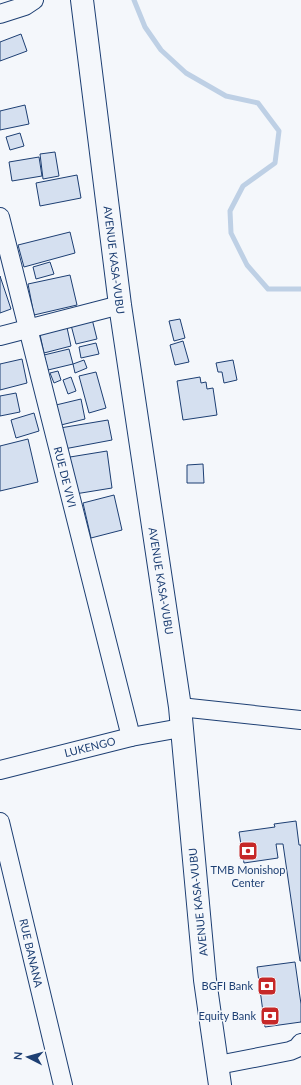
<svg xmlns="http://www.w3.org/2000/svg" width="301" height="1085" font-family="Lato,sans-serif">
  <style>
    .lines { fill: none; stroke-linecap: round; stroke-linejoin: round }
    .stream { stroke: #bed0e5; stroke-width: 5 }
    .building { fill: #d5e0f0; stroke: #1d3f73 }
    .minor-casing { stroke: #1d3f73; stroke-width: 20 }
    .major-casing { stroke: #1d3f73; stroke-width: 24 }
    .minor { stroke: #f4f7fb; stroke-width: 18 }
    .major { stroke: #f4f7fb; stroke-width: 22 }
    .labels { text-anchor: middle; stroke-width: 3; stroke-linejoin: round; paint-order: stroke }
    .street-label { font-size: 11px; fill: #1d3f73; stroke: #f4f7fb }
    .poi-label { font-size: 11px; fill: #1d3f73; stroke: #f4f7fb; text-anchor: end }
  </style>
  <rect width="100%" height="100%" fill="#f4f7fb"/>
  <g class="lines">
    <polyline class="stream" points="134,0 145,27 161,50 186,73 226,96 258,103 279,131 275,163 243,186 230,211 231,233 247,265 268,289 301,289"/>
  </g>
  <g class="building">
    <polygon points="21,34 27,51 0,61 0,42"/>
    <polygon points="25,105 29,124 0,130 0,111"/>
    <polygon points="20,133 24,146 10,150 6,137"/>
    <polygon points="55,152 59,176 43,179 40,154"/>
    <polygon points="39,157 42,176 12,181 9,162"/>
    <polygon points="77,175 81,198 40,206 36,183"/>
    <polygon points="70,232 75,253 24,267 18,245"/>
    <polygon points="50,262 54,274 36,279 33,267"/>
    <polygon points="70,275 77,305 34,315 28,284"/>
    <polygon points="0,276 11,309 0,313"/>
    <polygon points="92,319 97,339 76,344 71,325"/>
    <polygon points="180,319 185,338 174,341 169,321"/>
    <polygon points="66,323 71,346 44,353 39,330"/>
    <polygon points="183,341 189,362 175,365 170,345"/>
    <polygon points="96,343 99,354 81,358 79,347"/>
    <polygon points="69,349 73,364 48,370 44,355"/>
    <polygon points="22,359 27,383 0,390 0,364"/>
    <polygon points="84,360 87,368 75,373 73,364"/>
    <polygon points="233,360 237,380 224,383 222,372 218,372 216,363"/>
    <polygon points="58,371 61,380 54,383 50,373"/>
    <polygon points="96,372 106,408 89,413 79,376"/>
    <polygon points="71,377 76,391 68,394 63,380"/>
    <polygon points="200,377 201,383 206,382 207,389 213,388 217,415 183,420 177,381"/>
    <polygon points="16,393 20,412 0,416 0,396"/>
    <polygon points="81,399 85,419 61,425 56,405"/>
    <polygon points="34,413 39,431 16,438 11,420"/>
    <polygon points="108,420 112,440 64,449 60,428"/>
    <polygon points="28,439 38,482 0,491 0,446"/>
    <polygon points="107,451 112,488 75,494 70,457"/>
    <polygon points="203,464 204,483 187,483 187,465"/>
    <polygon points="114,495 122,530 91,538 83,503"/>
    <polygon points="296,821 299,845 301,845 301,961 300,961 283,844 276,844 278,858 244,863 239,832 275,827 274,824"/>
    <polygon points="295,962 301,1004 301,1022 265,1027 257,967"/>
  </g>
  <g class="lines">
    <defs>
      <g id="minor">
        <polyline points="0,14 25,6 34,0"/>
        <polyline points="0,217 131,737"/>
        <polyline points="0,336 120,305"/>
        <polyline points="180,707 301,720"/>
        <polyline points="0,770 131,737 181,728"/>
        <polyline points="0,822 63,1085"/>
        <polyline points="218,1065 290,1051 297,1048 301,1043"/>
      </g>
      <polyline id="major" points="82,0 120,305 180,707 205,980 220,1085"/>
    </defs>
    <use href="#minor" class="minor-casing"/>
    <use href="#major" class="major-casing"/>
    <use href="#minor" class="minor"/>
    <use href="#major" class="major"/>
  </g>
  <defs>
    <symbol id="bank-square" viewBox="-11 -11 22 22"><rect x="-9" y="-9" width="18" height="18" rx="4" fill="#c62828" stroke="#f4f7fb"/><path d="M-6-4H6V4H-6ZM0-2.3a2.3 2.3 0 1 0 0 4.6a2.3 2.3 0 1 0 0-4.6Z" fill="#fff"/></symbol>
  </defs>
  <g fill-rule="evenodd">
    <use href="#bank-square" x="237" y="840" width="22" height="22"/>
    <use href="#bank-square" x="256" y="975" width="22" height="22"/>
    <use href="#bank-square" x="259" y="1005" width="22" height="22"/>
  </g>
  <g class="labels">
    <g class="street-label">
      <text transform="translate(114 260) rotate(83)" y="4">AVENUE KASA-VUBU</text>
      <text transform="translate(65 477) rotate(76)" y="4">RUE DE VIVI</text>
      <text transform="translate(161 581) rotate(81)" y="4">AVENUE KASA-VUBU</text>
      <text transform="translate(90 747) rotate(-14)" y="4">LUKENGO</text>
      <text transform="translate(198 902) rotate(-96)" y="4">AVENUE KASA-VUBU</text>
      <text transform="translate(31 953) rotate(77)" y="4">RUE BANANA</text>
    </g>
    <g class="poi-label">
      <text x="248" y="874" text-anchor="middle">TMB Monishop<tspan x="248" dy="13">Center</tspan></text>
      <text x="253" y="990">BGFI Bank</text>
      <text x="256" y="1020">Equity Bank</text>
    </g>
  </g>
  <g transform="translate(28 1057) rotate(276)" stroke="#f4f7fb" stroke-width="3" paint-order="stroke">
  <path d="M0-3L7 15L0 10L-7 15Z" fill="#1d3f73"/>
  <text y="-6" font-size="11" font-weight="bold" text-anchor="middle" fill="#1d3f73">N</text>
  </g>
</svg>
